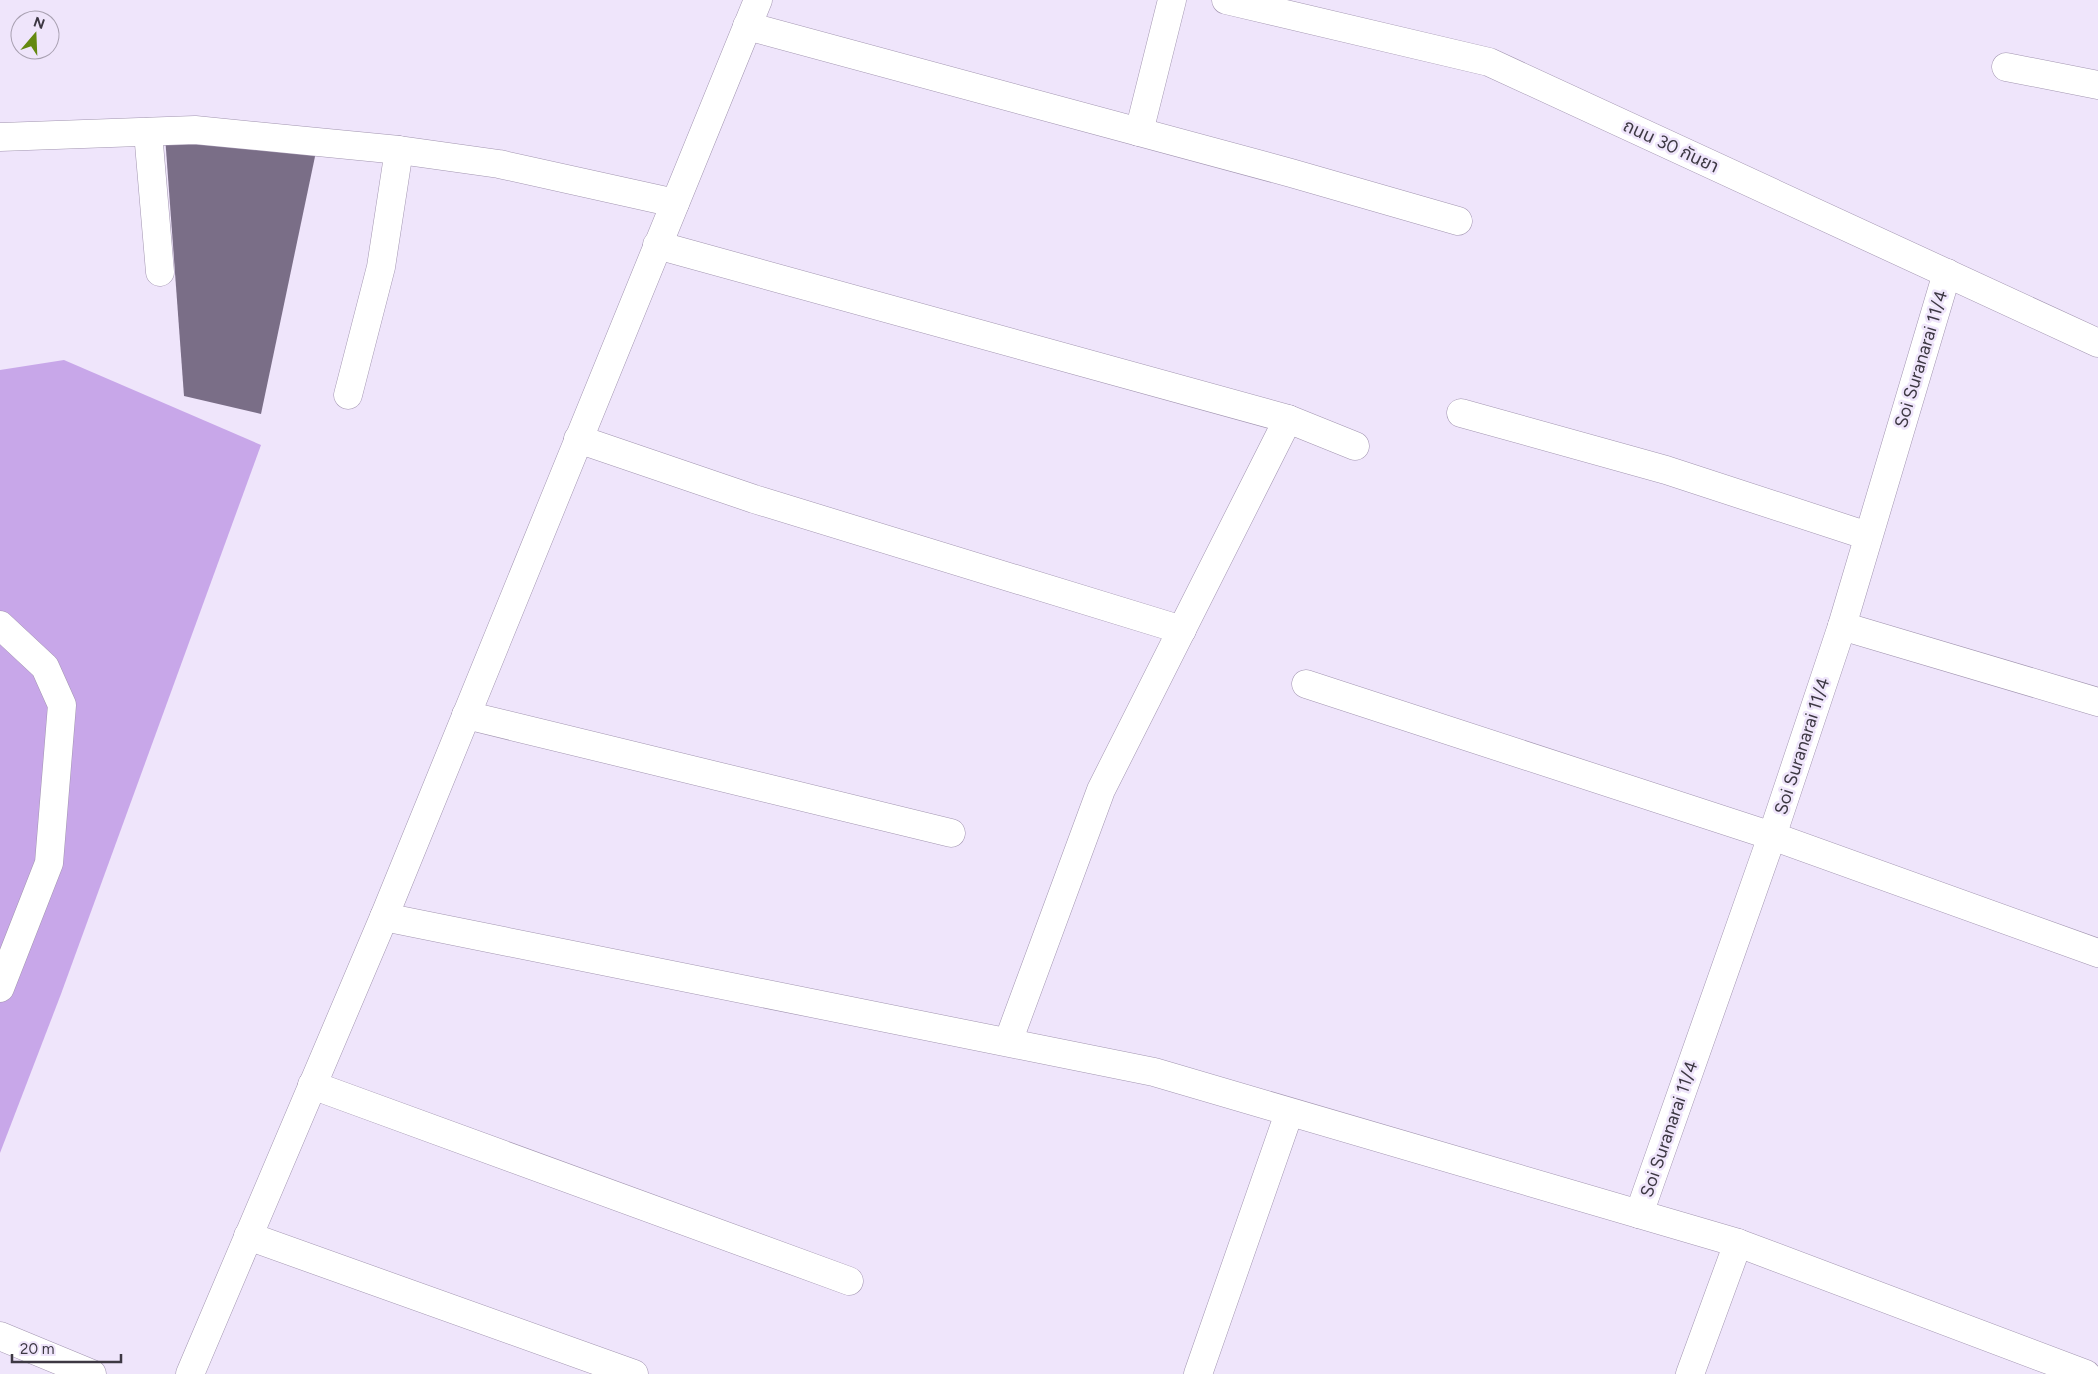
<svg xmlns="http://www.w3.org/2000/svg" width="2098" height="1374" font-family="Figtree,'Noto Sans Thai',sans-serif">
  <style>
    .green { fill: #c8a7e9 }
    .building { fill: #7a6e87 }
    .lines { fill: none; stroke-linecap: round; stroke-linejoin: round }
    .minor-casing { stroke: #a295b0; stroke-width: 29 }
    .minor { stroke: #fff; stroke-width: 28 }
    .labels { text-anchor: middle; stroke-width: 5; stroke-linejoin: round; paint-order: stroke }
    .street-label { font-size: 18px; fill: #3d3843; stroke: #efe5fb }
  </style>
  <rect width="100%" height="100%" fill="#efe5fb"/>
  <polygon class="green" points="64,360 261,445 61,994 0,1153 0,370"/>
  <polygon class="building" points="165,136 317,147 261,414 184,396"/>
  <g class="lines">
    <defs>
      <g id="minor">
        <polyline points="758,0 384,917 1154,1072 1738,1243 2086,1374"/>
        <polyline points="1226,0 1489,62 2098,343"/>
        <polyline points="747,26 1291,173 1458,221"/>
        <polyline points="2006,67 2098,85"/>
        <polyline points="148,132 160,272"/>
        <polyline points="1139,132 1172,0"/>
        <polyline points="0,137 195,130 399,150 499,164 675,203"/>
        <polyline points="657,245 1288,419 1355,446"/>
        <polyline points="348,395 381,267 399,150"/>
        <polyline points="1461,413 1666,470 1868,536"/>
        <polyline points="578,439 754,499 1182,630"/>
        <polyline points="0,625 45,667 62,705 49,863 0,988"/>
        <polyline points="1842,626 2098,702"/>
        <polyline points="1306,684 1772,836 2098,953"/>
        <polyline points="466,715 951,833"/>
        <polyline points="1008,1042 1101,790 1288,419"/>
        <polyline points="312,1085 849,1281"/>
        <polyline points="1639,1214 1772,836 1842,626 1947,273"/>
        <polyline points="248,1236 634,1374"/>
        <polyline points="0,1336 92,1374"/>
        <polyline points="190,1374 384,917"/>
        <polyline points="1198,1374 1289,1113"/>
        <polyline points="1690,1374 1738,1243"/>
      </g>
    </defs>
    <use href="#minor" class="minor-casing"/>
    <use href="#minor" class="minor"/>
  </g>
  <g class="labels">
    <g class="street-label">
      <text transform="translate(1671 146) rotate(25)" y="6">ถนน 30 กันยา</text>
      <text transform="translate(1921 359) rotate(-73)" y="6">Soi Suranarai 11/4</text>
      <text transform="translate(1802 746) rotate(-72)" y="6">Soi Suranarai 11/4</text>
      <text transform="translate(1669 1129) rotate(-71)" y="6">Soi Suranarai 11/4</text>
    </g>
  </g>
  <g transform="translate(35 35) rotate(19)"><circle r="24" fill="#efe5fb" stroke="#a8a0b1"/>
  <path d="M0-4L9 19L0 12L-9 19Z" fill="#648910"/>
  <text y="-8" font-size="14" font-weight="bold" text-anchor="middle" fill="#3d3843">N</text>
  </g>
  <path d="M12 1354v8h109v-8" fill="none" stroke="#3d3843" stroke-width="2.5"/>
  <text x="20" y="1354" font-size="15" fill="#3d3843" stroke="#efe5fb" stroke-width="4" paint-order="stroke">20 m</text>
</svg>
